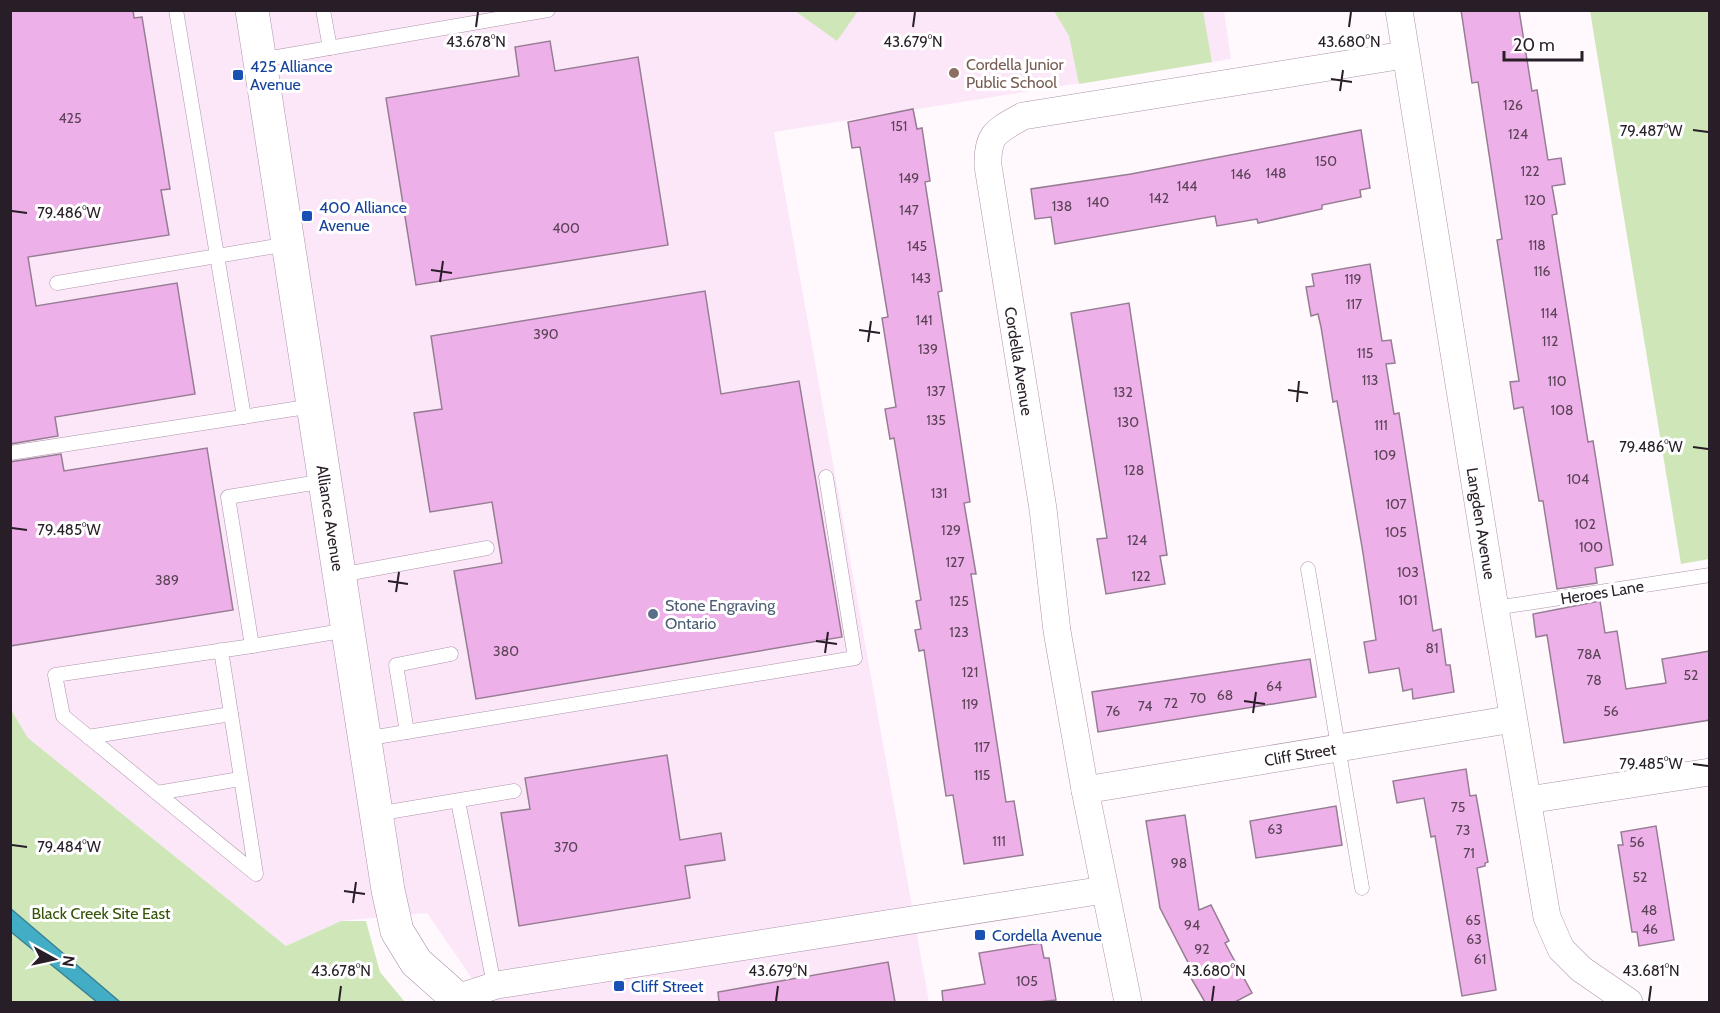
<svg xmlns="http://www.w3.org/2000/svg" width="1720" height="1013" font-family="Cabin,sans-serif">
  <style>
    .built { fill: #fce7f9 }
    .green { fill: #cfe7b8 }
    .water { fill: #42adc5; stroke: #3a8296; stroke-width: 1.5 }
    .building { fill: #eeb0e8; stroke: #967d93; stroke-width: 1.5 }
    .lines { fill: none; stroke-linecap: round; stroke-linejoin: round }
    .lane-casing { stroke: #ad93aa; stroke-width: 15 }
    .street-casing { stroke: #ad93aa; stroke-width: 28 }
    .secondary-casing { stroke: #ad93aa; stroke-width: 34 }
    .lane { stroke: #fff; stroke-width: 14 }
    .street { stroke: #fff; stroke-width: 27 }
    .secondary { stroke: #fff; stroke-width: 33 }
    .ticks { fill: none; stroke: #281e27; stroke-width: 2 }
    .education-dot { fill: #8d6e63; stroke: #fff; stroke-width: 2 }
    .transit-dot { fill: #1a4fb4; stroke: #fff; stroke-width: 2 }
    .service-dot { fill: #5c6f8a; stroke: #fff; stroke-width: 2 }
    .labels { text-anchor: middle; stroke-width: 6; stroke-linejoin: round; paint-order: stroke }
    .number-label { font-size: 14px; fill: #5a4257 }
    .education-label { font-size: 16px; fill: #785e54; stroke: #fff; text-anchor: start }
    .transit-label { font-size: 16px; fill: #164399; stroke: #fff; text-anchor: start }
    .street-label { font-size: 16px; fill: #281e27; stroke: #fff }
    .service-label { font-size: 16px; fill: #4e5e75; stroke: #fff; text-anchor: start }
    .park-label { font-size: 16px; fill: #355305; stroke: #fff }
    .ticks-label { font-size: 15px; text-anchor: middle; fill: #281e27; stroke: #fff; stroke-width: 6; stroke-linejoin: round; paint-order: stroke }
  </style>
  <rect width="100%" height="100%" fill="#fff9fe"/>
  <polygon class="built" points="10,11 1224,11 1231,59 774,132 929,1002 497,1002 482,993 427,913 341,921 286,946 28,738 10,708"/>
  <g class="green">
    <polygon points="795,11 858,11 837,41"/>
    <polygon points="1054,11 1203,11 1212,62 1079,84 1069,36"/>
    <polygon points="1590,11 1709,11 1709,559 1681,564"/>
    <polygon points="10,708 28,738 286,946 341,921 366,921 380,972 405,1002 11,1002"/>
  </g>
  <polygon class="water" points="10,908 120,1002 97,1002 11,932"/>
  <g class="building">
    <polygon points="10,10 133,10 134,18 142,17 170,189 161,190 169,235 28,257 36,306 177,283 195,394 55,417 58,436 10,444"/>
    <polygon points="1461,10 1519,10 1532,91 1537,90 1548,160 1561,158 1565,184 1552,186 1557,214 1552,215 1588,442 1593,441 1613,565 1595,568 1597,583 1557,589 1543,501 1539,501 1523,407 1514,409 1510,382 1519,381 1497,240 1502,239 1478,82 1472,83"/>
    <polygon points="550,41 555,71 638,57 668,245 416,285 386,98 519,76 515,47"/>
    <polygon points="913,109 917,129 922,128 930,181 925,182 942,291 938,292 970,502 964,503 976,574 971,574 1006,802 1014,801 1023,855 964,864 953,795 946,796 924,650 919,651 915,630 921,629 916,601 921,600 894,438 890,439 885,409 896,407 882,318 888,317 860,147 852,148 848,122"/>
    <polygon points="1361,130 1370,188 1360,190 1361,197 1322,205 1322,209 1258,223 1257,219 1217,226 1215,216 1055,244 1051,217 1035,219 1031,189 1131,174"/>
    <polygon points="1370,264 1382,341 1391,340 1395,363 1386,364 1394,414 1399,413 1433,631 1441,629 1446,665 1450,665 1454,692 1413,699 1412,689 1403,691 1399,668 1369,673 1364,642 1376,640 1363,553 1337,401 1333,402 1321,327 1318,314 1311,316 1306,287 1314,286 1312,274"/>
    <polygon points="705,291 721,394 799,381 842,637 476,699 454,571 502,563 492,502 430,512 414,413 442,409 431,336"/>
    <polygon points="1129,303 1167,555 1160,556 1165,584 1106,594 1097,539 1107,538 1071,313"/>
    <polygon points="207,448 233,610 10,646 10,462 61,454 64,471"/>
    <polygon points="1600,601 1605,633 1617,631 1626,689 1666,683 1662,659 1710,651 1710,720 1564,743 1547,635 1536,637 1533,614"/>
    <polygon points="1310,659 1316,697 1098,732 1092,692"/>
    <polygon points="667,755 680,840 721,833 725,860 685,866 690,898 519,926 501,813 530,809 525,778"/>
    <polygon points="1466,769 1470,796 1476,795 1488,862 1485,863 1485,866 1477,868 1496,990 1462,996 1435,836 1431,837 1424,798 1397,803 1393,781"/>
    <polygon points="1336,806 1342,845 1256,858 1250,821"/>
    <polygon points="1185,815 1199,910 1211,905 1229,941 1225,943 1252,993 1235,1002 1205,1002 1191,978 1195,976 1160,908 1146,821"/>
    <polygon points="1656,826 1674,940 1639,946 1637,932 1632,932 1618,845 1623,845 1621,832"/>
    <polygon points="1041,943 1044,958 1049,958 1056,1000 1038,1002 943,1002 942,991 985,984 979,953"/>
    <polygon points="888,962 895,1002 719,1002 718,992"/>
  </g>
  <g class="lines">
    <defs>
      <g id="lane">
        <polyline points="176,10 244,417"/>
        <polyline points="323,10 330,48"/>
        <polyline points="260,60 548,10"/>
        <polyline points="57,283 288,244"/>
        <polyline points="10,453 313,406"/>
        <polyline points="325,481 228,497 252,646 348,630"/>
        <polyline points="1308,569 1362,888"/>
        <polyline points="340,575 487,548"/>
        <polyline points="1495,608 1710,575"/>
        <polyline points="221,650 256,874 63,716 55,675 252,646"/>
        <polyline points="407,732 396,665 451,654"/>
        <polyline points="88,737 231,714"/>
        <polyline points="364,739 855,658 826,477"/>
        <polyline points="157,793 240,779"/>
        <polyline points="458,801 494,985"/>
        <polyline points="376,814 514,791"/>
      </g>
      <g id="street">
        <path id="s1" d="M1399,10l96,598 52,309 14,32 20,20 48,33"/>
        <path id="s2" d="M1085,790l428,-71"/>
        <polyline points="1528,800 1710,772"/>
        <polyline points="457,1002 456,998 497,985 1104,890"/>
        <path d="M1128,1002l-43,-212 -28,-159 -14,-122 -55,-343c-1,-33 9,-35 35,-50l381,-61"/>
      </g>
      <g id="secondary">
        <path id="s3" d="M252,10l136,880 9,41 19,31 45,40"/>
      </g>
    </defs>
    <use href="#lane" class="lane-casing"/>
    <use href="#street" class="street-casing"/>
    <use href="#secondary" class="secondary-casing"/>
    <use href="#lane" class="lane"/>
    <use href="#street" class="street"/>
    <use href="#secondary" class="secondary"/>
  </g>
  <path class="ticks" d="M476,27l2,-15M913,27l2,-15M1349,27l2,-15M1331,79l21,3M1340,91l3,-21M1693,130l15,2M12,211l15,2M431,270l21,3M440,282l3,-21M859,330l21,3M868,342l3,-21M1288,390l20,3M1297,402l2,-21M1693,447l15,2M12,528l15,2M388,581l20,3M396,592l3,-20M816,641l21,3M825,653l3,-21M1244,701l21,3M1253,713l3,-21M1693,764l15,2M12,845l15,2M344,891l21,3M353,903l3,-21M339,1001l2,-15M776,1001l2,-15M1212,1001l2,-15M1649,1001l2,-15"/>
  <circle class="education-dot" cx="954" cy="73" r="6"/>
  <g class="transit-dot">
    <rect x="232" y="69" width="12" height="12" rx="3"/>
    <rect x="301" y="210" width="12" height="12" rx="3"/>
    <rect x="974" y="929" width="12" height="12" rx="3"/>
    <rect x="613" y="980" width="12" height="12" rx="3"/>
  </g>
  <circle class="service-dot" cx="653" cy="614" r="6"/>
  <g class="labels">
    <g class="number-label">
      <text x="1513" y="110">126</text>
      <text x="70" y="123">425</text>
      <text x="899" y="131">151</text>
      <text x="1518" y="139">124</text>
      <text x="1326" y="166">150</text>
      <text x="1530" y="176">122</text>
      <text x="1276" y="178">148</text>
      <text x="1241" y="179">146</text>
      <text x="909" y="183">149</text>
      <text x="1187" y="191">144</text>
      <text x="1159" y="203">142</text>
      <text x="1535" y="205">120</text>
      <text x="1098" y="207">140</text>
      <text x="1062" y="211">138</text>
      <text x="909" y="215">147</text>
      <text x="566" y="233">400</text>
      <text x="1537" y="250">118</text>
      <text x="917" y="251">145</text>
      <text x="1542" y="276">116</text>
      <text x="921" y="283">143</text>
      <text x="1353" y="284">119</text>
      <text x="1354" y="309">117</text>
      <text x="1549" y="318">114</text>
      <text x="924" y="325">141</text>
      <text x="546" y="339">390</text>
      <text x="1550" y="346">112</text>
      <text x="928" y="354">139</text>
      <text x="1365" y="358">115</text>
      <text x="1370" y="385">113</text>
      <text x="1557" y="386">110</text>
      <text x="936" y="396">137</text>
      <text x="1123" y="397">132</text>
      <text x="1562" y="415">108</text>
      <text x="936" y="425">135</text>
      <text x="1128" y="427">130</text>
      <text x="1381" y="430">111</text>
      <text x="1385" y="460">109</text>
      <text x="1134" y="475">128</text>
      <text x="1578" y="484">104</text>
      <text x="939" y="498">131</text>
      <text x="1396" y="509">107</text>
      <text x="1585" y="529">102</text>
      <text x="951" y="535">129</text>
      <text x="1396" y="537">105</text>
      <text x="1137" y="545">124</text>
      <text x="1591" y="552">100</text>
      <text x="955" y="567">127</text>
      <text x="1408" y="577">103</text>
      <text x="1141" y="581">122</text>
      <text x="167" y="585">389</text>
      <text x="1408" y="605">101</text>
      <text x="959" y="606">125</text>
      <text x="959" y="637">123</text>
      <text x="1432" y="653">81</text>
      <text x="506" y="656">380</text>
      <text x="1589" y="659">78A</text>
      <text x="970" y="677">121</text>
      <text x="1691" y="680">52</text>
      <text x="1594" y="685">78</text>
      <text x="1274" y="691">64</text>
      <text x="1225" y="700">68</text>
      <text x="1198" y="703">70</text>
      <text x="1171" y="708">72</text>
      <text x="970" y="709">119</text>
      <text x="1145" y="711">74</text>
      <text x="1113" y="716">76</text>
      <text x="1611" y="716">56</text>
      <text x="982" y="752">117</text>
      <text x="982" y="780">115</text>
      <text x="1458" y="812">75</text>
      <text x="1275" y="834">63</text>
      <text x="1463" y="835">73</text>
      <text x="999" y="846">111</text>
      <text x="1637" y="847">56</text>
      <text x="566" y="852">370</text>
      <text x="1469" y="858">71</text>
      <text x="1179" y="868">98</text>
      <text x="1640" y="882">52</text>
      <text x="1649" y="915">48</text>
      <text x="1473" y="925">65</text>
      <text x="1192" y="930">94</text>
      <text x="1650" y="934">46</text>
      <text x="1474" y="944">63</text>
      <text x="1202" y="954">92</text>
      <text x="1480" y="964">61</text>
      <text x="1027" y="986">105</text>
    </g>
    <g class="education-label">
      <text x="966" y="70">Cordella Junior<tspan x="966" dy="18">Public School</tspan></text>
    </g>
    <g class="transit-label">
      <text x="250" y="72">425 Alliance<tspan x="250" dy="18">Avenue</tspan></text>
      <text x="319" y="213">400 Alliance<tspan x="319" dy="18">Avenue</tspan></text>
      <text x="992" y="941">Cordella Avenue</text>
      <text x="631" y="992">Cliff Street</text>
    </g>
    <g class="street-label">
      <text transform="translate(1019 361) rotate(81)" y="6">Cordella Avenue</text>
      <text dy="6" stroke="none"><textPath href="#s3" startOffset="514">Alliance Avenue</textPath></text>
      <text dy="6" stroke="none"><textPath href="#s1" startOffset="520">Langden Avenue</textPath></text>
      <text transform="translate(1602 592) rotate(-9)" y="6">Heroes Lane</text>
      <text dy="6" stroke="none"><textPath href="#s2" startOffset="218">Cliff Street</textPath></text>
    </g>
    <g class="service-label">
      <text x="665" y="611">Stone Engraving<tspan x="665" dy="18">Ontario</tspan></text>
    </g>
    <g class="park-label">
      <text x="101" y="919">Black Creek Site East</text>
    </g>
  </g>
  <g class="ticks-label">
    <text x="476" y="47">43.678°N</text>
    <text x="913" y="47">43.679°N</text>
    <text x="1349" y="47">43.680°N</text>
    <text x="1651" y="136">79.487°W</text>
    <text x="69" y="218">79.486°W</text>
    <text x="1651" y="452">79.486°W</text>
    <text x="69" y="535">79.485°W</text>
    <text x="1651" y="769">79.485°W</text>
    <text x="69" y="852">79.484°W</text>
    <text x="341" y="976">43.678°N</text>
    <text x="778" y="976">43.679°N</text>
    <text x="1214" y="976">43.680°N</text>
    <text x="1651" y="976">43.681°N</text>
  </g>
  <rect width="1720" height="1013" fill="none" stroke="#281e27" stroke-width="24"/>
  <g transform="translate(54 959) rotate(98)" stroke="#ffffff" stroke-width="4.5" paint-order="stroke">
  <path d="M0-4.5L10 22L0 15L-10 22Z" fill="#281e27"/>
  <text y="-9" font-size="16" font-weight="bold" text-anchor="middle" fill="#281e27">N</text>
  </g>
  <path d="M1504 51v9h78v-9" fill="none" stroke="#281e27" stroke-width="3"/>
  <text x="1513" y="51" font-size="18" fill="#281e27" stroke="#ffffff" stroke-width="4.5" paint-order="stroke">20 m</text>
</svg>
